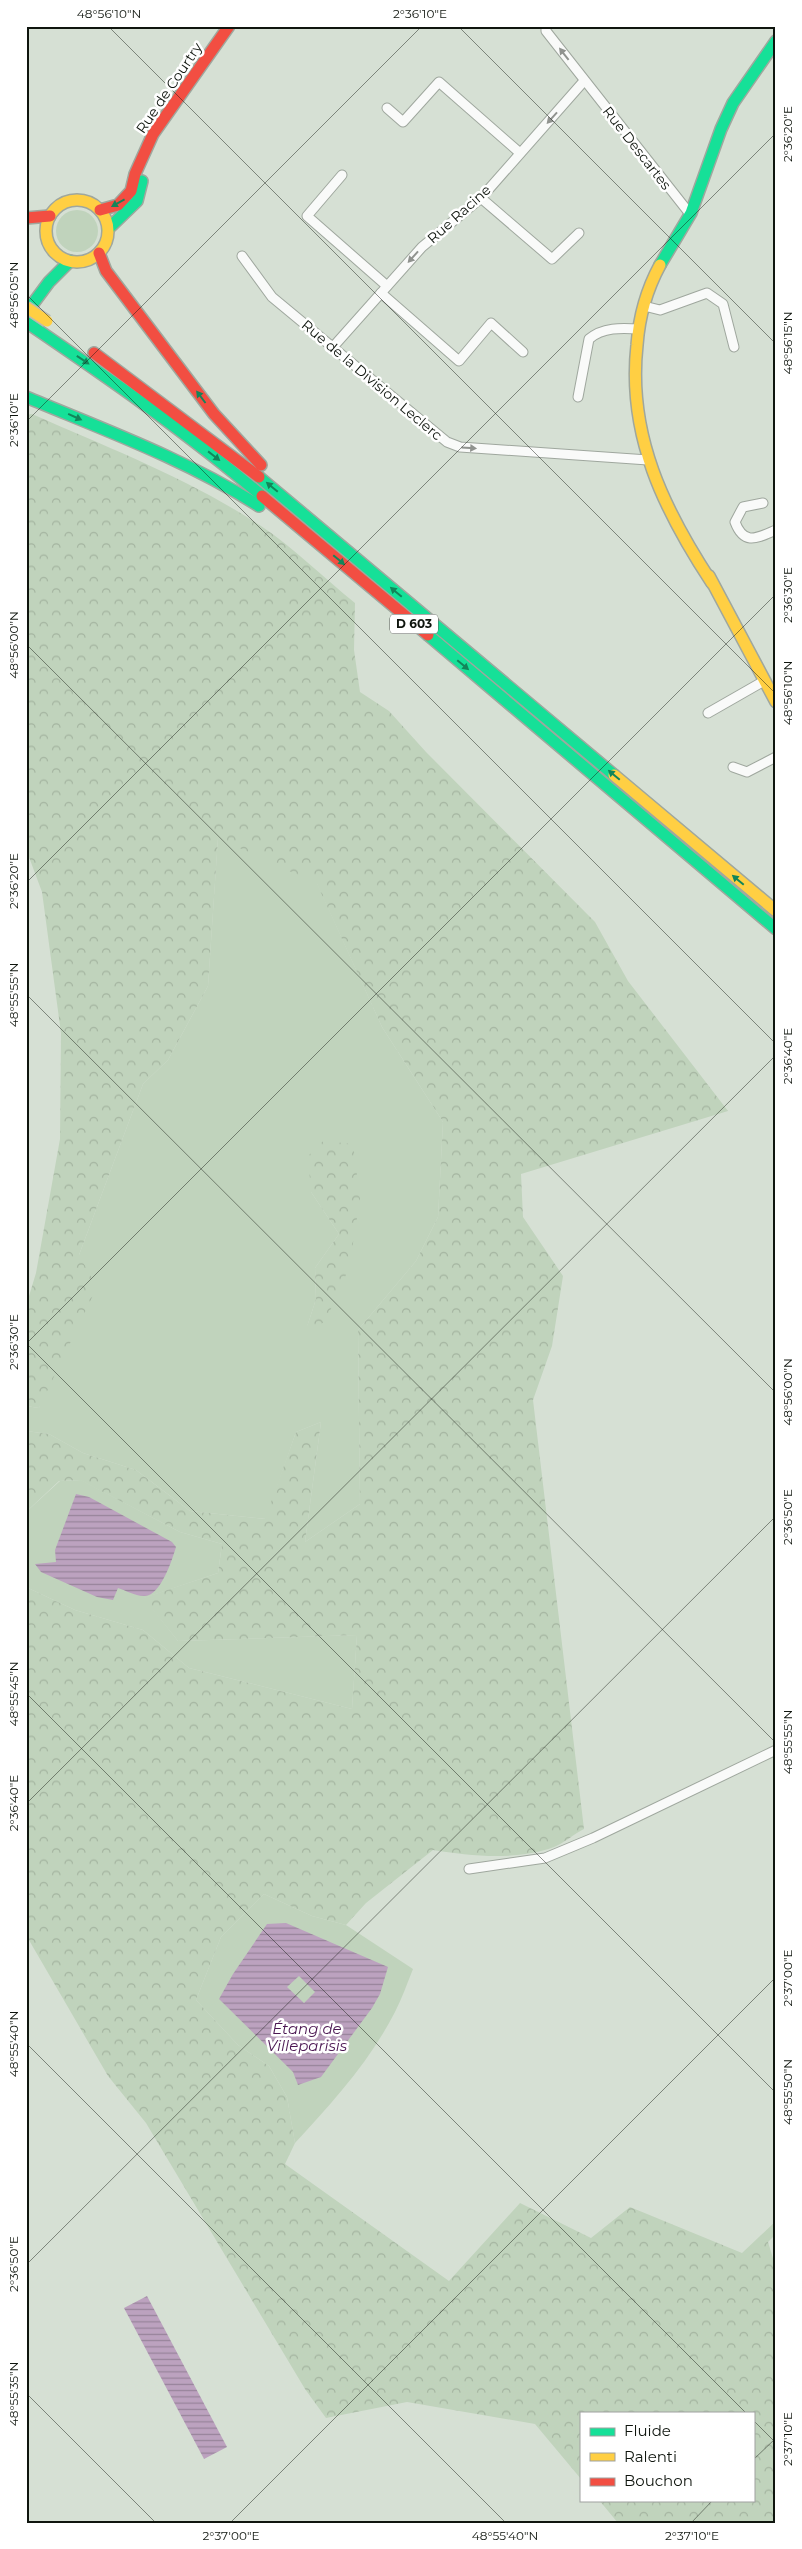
<svg xmlns="http://www.w3.org/2000/svg" width="802" height="2549" font-family="Montserrat,sans-serif">
  <style>
    .grass { fill: #c0d3bc; fill-rule: evenodd }
    .forest { fill: url(#forest-crowns) }
    .water { fill: url(#water-rules); fill-rule: evenodd }
    .lines { fill: none; stroke-linecap: round; stroke-linejoin: round }
    .street-casing { stroke: #9fa79e; stroke-width: 11 }
    .fast-casing { stroke: #9fa79e; stroke-width: 14 }
    .slow-casing { stroke: #9fa79e; stroke-width: 14 }
    .jam-casing { stroke: #9fa79e; stroke-width: 14 }
    .street { stroke: #f9faf9; stroke-width: 9 }
    .fast { stroke: #16e098; stroke-width: 11 }
    .slow { stroke: #ffcf43; stroke-width: 11 }
    .jam { stroke: #f24e42; stroke-width: 11 }
    .slow-bridge-casing { stroke: #b8bcb7; stroke-width: 14; stroke-linecap: butt }
    .slow-bridge { stroke: #ffcf43; stroke-width: 11 }
    .oneway { fill: #90938f }
    .oneway2 { fill: #13855a }
    .ticks { fill: none; stroke: #0f150e; stroke-width: 1; stroke-opacity: 0.45 }
    .labels { text-anchor: middle; stroke-width: 5; stroke-linejoin: round; paint-order: stroke }
    .shield { fill: #fff; stroke: #575b56; stroke-width: 1 }
    .shield-label { font-size: 12px; font-weight: bold; fill: #0f150e }
    .street-label { font-size: 14px; fill: #0f150e; stroke: #fff }
    .water-label { font-size: 15px; font-style: italic; fill: #4b1752; stroke: #fff }
    .neatline { fill: none; stroke: #0f150e; stroke-width: 2 }
    .ticks-label { font-size: 12px; text-anchor: middle; fill: #0f150e }
  </style>
  <defs>
    <pattern id="forest-crowns" width="20" height="18" patternUnits="userSpaceOnUse" patternTransform="scale(1.25)"><rect width="20" height="18" fill="#c0d3bc"/><path d="M2 6a3 3 0 1 1 6 0M12 15a3 3 0 1 1 6 0" fill="none" stroke="#a4b4a0"/></pattern>
    <pattern id="water-rules" width="6" height="5" patternUnits="userSpaceOnUse" patternTransform="scale(1.25)"><rect width="6" height="5" fill="#bca2bf"/><path d="M0 2.5h6" fill="none" stroke="#97839a"/></pattern>
  </defs>
  <rect width="100%" height="100%" fill="#d6e0d4"/>
  <g class="grass">
    <circle cx="77" cy="231" r="21"/>
    <path d="M218,837l99,46 65,144 61,95 -5,95 -22,44 -58,69 2,174 -55,38 16,-120 -25,10 -30,87 -76,-8 -54,-41 -53,-17 -34,-19 -23,-3v-25l13,2 40,-153 64,-171 25,-24 40,-74zM311,1192l49,7 -53,128 9,-28 -1,-31 24,-34z"/>
    <polygon points="81,1480 180,1532 222,1544 218,1573 144,1598 178,1641 357,1635 352,1709 189,1668 143,1630 75,1610 26,1587 26,1512 60,1481"/>
    <path d="M264,1894l48,22 34,9 67,44c-6,15 -11,29 -18,43 -25,49 -63,91 -100,131l-8,-46 -18,-31 -31,-21 -42,-45 25,-63z"/>
  </g>
  <g class="forest">
    <path d="M32,414c77,34 158,65 229,112 33,22 63,52 94,77l-1,47 6,42 29,19 37,41 169,170 33,59 100,130 -207,63 2,43 40,59 -11,70 -19,54 51,429c-10,5 -20,14 -30,18 -38,14 -83,9 -121,3l-67,53 -20,22 -34,-9 -48,-22 -43,43 -25,63 42,45 31,21 18,31 8,46 -10,21 164,117 71,-78 71,35 39,-31 112,46 34,-32v13l-8,8 8,26v255h-158l-19,-23h154v-87h-172v66l-46,-55 -128,-22 -81,16 -21,-29 -159,-266 -38,-47 -82,-141v-348l49,23 68,20 46,38 163,41 5,-74 -179,6 -35,-43 75,-25 4,-29 -42,-12 -100,-52 -21,1 -33,31v-81l23,3 34,19 53,17 54,41 75,8 31,-87 25,-10 -16,120 55,-38 -2,-174 58,-69 22,-44 5,-95 -61,-95 -65,-143 -99,-46 -10,148 -40,74 -25,24 -64,171 18,32 -58,121 -13,-2v-100l10,-33 24,-134 1,-106 -19,-141 -16,-43 2,-93 -2,-341z"/>
    <polygon points="323,1141 353,1144 360,1199 349,1268 326,1320 313,1331 307,1327 316,1299 315,1268 339,1234 311,1192 308,1156"/>
  </g>
  <g class="water">
    <path d="M76,1494l13,3 83,45 4,5c-4,13 -15,48 -31,49 -8,1 -20,-6 -27,-8l-5,12 -16,-3 -56,-25 -6,-8 21,-2 -1,-12z"/>
    <path d="M286,1923l102,44 -8,27 -8,14 -51,69 -23,8 -5,-13 -74,-73 14,-25 34,-50zM299,1976l16,16 -11,11 -17,-16z"/>
    <polygon points="147,2296 227,2447 204,2459 124,2308"/>
  </g>
  <g class="lines">
    <defs>
      <g id="street">
        <polyline points="546,26 546,31 690,214"/>
        <polyline points="387,108 403,122 439,82 520,153"/>
        <polyline points="342,175 307,216 387,286"/>
        <polyline points="481,198 552,259 579,233"/>
        <polyline points="242,256 272,297 447,442 460,447 648,460"/>
        <polyline points="381,293 459,361 491,323 523,352"/>
        <polyline points="644,306 660,310 707,293 723,304 734,347"/>
        <polyline points="333,347 422,247 481,198 584,81"/>
        <path d="M578,397l11,-58c14,-12 32,-11 50,-10"/>
        <path d="M763,503l-20,4 -8,15c9,24 22,16 41,8"/>
        <polyline points="708,713 764,681"/>
        <polyline points="733,767 747,772 776,757"/>
        <polyline points="469,1869 545,1858 593,1838 776,1750"/>
      </g>
      <g id="fast">
        <polyline points="108,229 137,201 142,181"/>
        <polyline points="660,265 691,213 721,129 733,103 776,41"/>
        <polyline points="26,313 49,282 70,261"/>
        <path d="M26,322c81,55 162,111 236,174"/>
        <path d="M26,397c79,33 161,63 233,109"/>
        <polyline points="259,477 614,775"/>
        <polyline points="428,635 776,929"/>
      </g>
      <g id="slow">
        <circle cx="77" cy="231" r="31"/>
        <path d="M660,265c-13,24 -21,53 -23,80 -10,90 27,165 75,238"/>
        <polyline points="709,576 776,702"/>
        <polyline points="614,775 776,911"/>
      </g>
      <g id="jam">
        <polyline points="100,210 118,205 131,191 135,174 153,134 229,26"/>
        <polyline points="26,218 50,216"/>
        <polyline points="99,253 106,271 214,414 261,465"/>
        <polyline points="94,353 259,477"/>
        <polyline points="262,496 428,635"/>
      </g>
    </defs>
    <use href="#street" class="street-casing"/>
    <use href="#fast" class="fast-casing"/>
    <use href="#slow" class="slow-casing"/>
    <use href="#jam" class="jam-casing"/>
    <use href="#street" class="street"/>
    <use href="#fast" class="fast"/>
    <use href="#slow" class="slow"/>
    <use href="#jam" class="jam"/>
    <defs>
      <polyline id="slow-bridge" points="26,307 47,321"/>
    </defs>
    <use href="#slow-bridge" class="slow-bridge-casing"/>
    <use href="#slow-bridge" class="slow-bridge"/>
  </g>
  <defs><path id="oneway-solid" d="M-6-.8H1V-3.2L6.5 0L1 3.2V.8H-6Z" transform="scale(1.25)"/></defs>
  <g class="oneway">
    <use href="#oneway-solid" transform="translate(564 54) rotate(-128)"/>
    <use href="#oneway-solid" transform="translate(552 118) rotate(132)"/>
    <use href="#oneway-solid" transform="translate(413 257) rotate(132)"/>
    <use href="#oneway-solid" transform="translate(469 448) rotate(4)"/>
  </g>
  <g class="oneway2">
    <use href="#oneway-solid" transform="translate(118 203) rotate(151)"/>
    <use href="#oneway-solid" transform="translate(83 360) rotate(34)"/>
    <use href="#oneway-solid" transform="translate(201 397) rotate(-127)"/>
    <use href="#oneway-solid" transform="translate(75 417) rotate(24)"/>
    <use href="#oneway-solid" transform="translate(214 456) rotate(38)"/>
    <use href="#oneway-solid" transform="translate(272 487) rotate(-140)"/>
    <use href="#oneway-solid" transform="translate(339 560) rotate(40)"/>
    <use href="#oneway-solid" transform="translate(396 592) rotate(-140)"/>
    <use href="#oneway-solid" transform="translate(463 665) rotate(40)"/>
    <use href="#oneway-solid" transform="translate(614 775) rotate(-140)"/>
    <use href="#oneway-solid" transform="translate(738 880) rotate(-140)"/>
  </g>
  <path class="ticks" d="M108,26l668,668M458,26l318,318M26,294l750,750M26,422l396,-396M26,644l750,749M26,883l750,-750M26,994l750,749M26,1343l750,750M26,1344l750,-750M26,1693l720,720M26,1804l750,-749M26,2043l480,480M26,2265l750,-749M26,2393l130,130M753,2420l23,23M753,2460l23,-22M230,2523l546,-546M691,2523l22,-23"/>
  <g class="labels">
    <rect class="shield" x="390" y="614.5" width="48" height="19" rx="4"/>
    <g class="shield-label">
      <text x="414" y="628">D 603</text>
    </g>
    <g class="street-label">
      <text transform="translate(169 88) rotate(-56)" y="5">Rue de Courtry</text>
      <text transform="translate(637 148) rotate(52)" y="5">Rue Descartes</text>
      <text transform="translate(459 214) rotate(-42)" y="5">Rue Racine</text>
      <text transform="translate(372 380) rotate(40)" y="5">Rue de la Division Leclerc</text>
    </g>
    <g class="water-label">
      <text x="307" y="2034">Étang de<tspan x="307" dy="17">Villeparisis</tspan></text>
    </g>
  </g>
  <rect width="802" height="2549" fill="none" stroke="#ffffff" stroke-width="55"/>
  <rect x="580" y="2412" width="175" height="90" fill="#ffffff" stroke="#9fa19f"/>
  <rect x="590" y="2428" width="25" height="8" fill="#16e098" stroke="#9fa19f"/>
  <text x="624" y="2436" font-size="15" fill="#0f150e">Fluide</text>
  <rect x="590" y="2453" width="25" height="8" fill="#ffcf43" stroke="#9fa19f"/>
  <text x="624" y="2462" font-size="15" fill="#0f150e">Ralenti</text>
  <rect x="590" y="2478" width="25" height="8" fill="#f24e42" stroke="#9fa19f"/>
  <text x="624" y="2486" font-size="15" fill="#0f150e">Bouchon</text>
  <rect x="28" y="28" width="746" height="2494" class="neatline"/>
  <g class="ticks-label">
    <text x="109" y="18">48°56'10"N</text>
    <text x="420" y="18">2°36'10"E</text>
    <text transform="translate(788 134) rotate(-90)" y="4">2°36'20"E</text>
    <text transform="translate(14 295) rotate(-90)" y="4">48°56'05"N</text>
    <text transform="translate(788 343) rotate(-90)" y="4">48°56'15"N</text>
    <text transform="translate(14 420) rotate(-90)" y="4">2°36'10"E</text>
    <text transform="translate(788 595) rotate(-90)" y="4">2°36'30"E</text>
    <text transform="translate(14 645) rotate(-90)" y="4">48°56'00"N</text>
    <text transform="translate(788 693) rotate(-90)" y="4">48°56'10"N</text>
    <text transform="translate(14 881) rotate(-90)" y="4">2°36'20"E</text>
    <text transform="translate(14 995) rotate(-90)" y="4">48°55'55"N</text>
    <text transform="translate(788 1056) rotate(-90)" y="4">2°36'40"E</text>
    <text transform="translate(14 1342) rotate(-90)" y="4">2°36'30"E</text>
    <text transform="translate(788 1392) rotate(-90)" y="4">48°56'00"N</text>
    <text transform="translate(788 1517) rotate(-90)" y="4">2°36'50"E</text>
    <text transform="translate(14 1694) rotate(-90)" y="4">48°55'45"N</text>
    <text transform="translate(788 1742) rotate(-90)" y="4">48°55'55"N</text>
    <text transform="translate(14 1803) rotate(-90)" y="4">2°36'40"E</text>
    <text transform="translate(788 1978) rotate(-90)" y="4">2°37'00"E</text>
    <text transform="translate(14 2044) rotate(-90)" y="4">48°55'40"N</text>
    <text transform="translate(788 2092) rotate(-90)" y="4">48°55'50"N</text>
    <text transform="translate(14 2264) rotate(-90)" y="4">2°36'50"E</text>
    <text transform="translate(14 2394) rotate(-90)" y="4">48°55'35"N</text>
    <text transform="translate(788 2439) rotate(-90)" y="4">2°37'10"E</text>
    <text x="231" y="2540">2°37'00"E</text>
    <text x="505" y="2540">48°55'40"N</text>
    <text x="692" y="2540">2°37'10"E</text>
  </g>
</svg>
